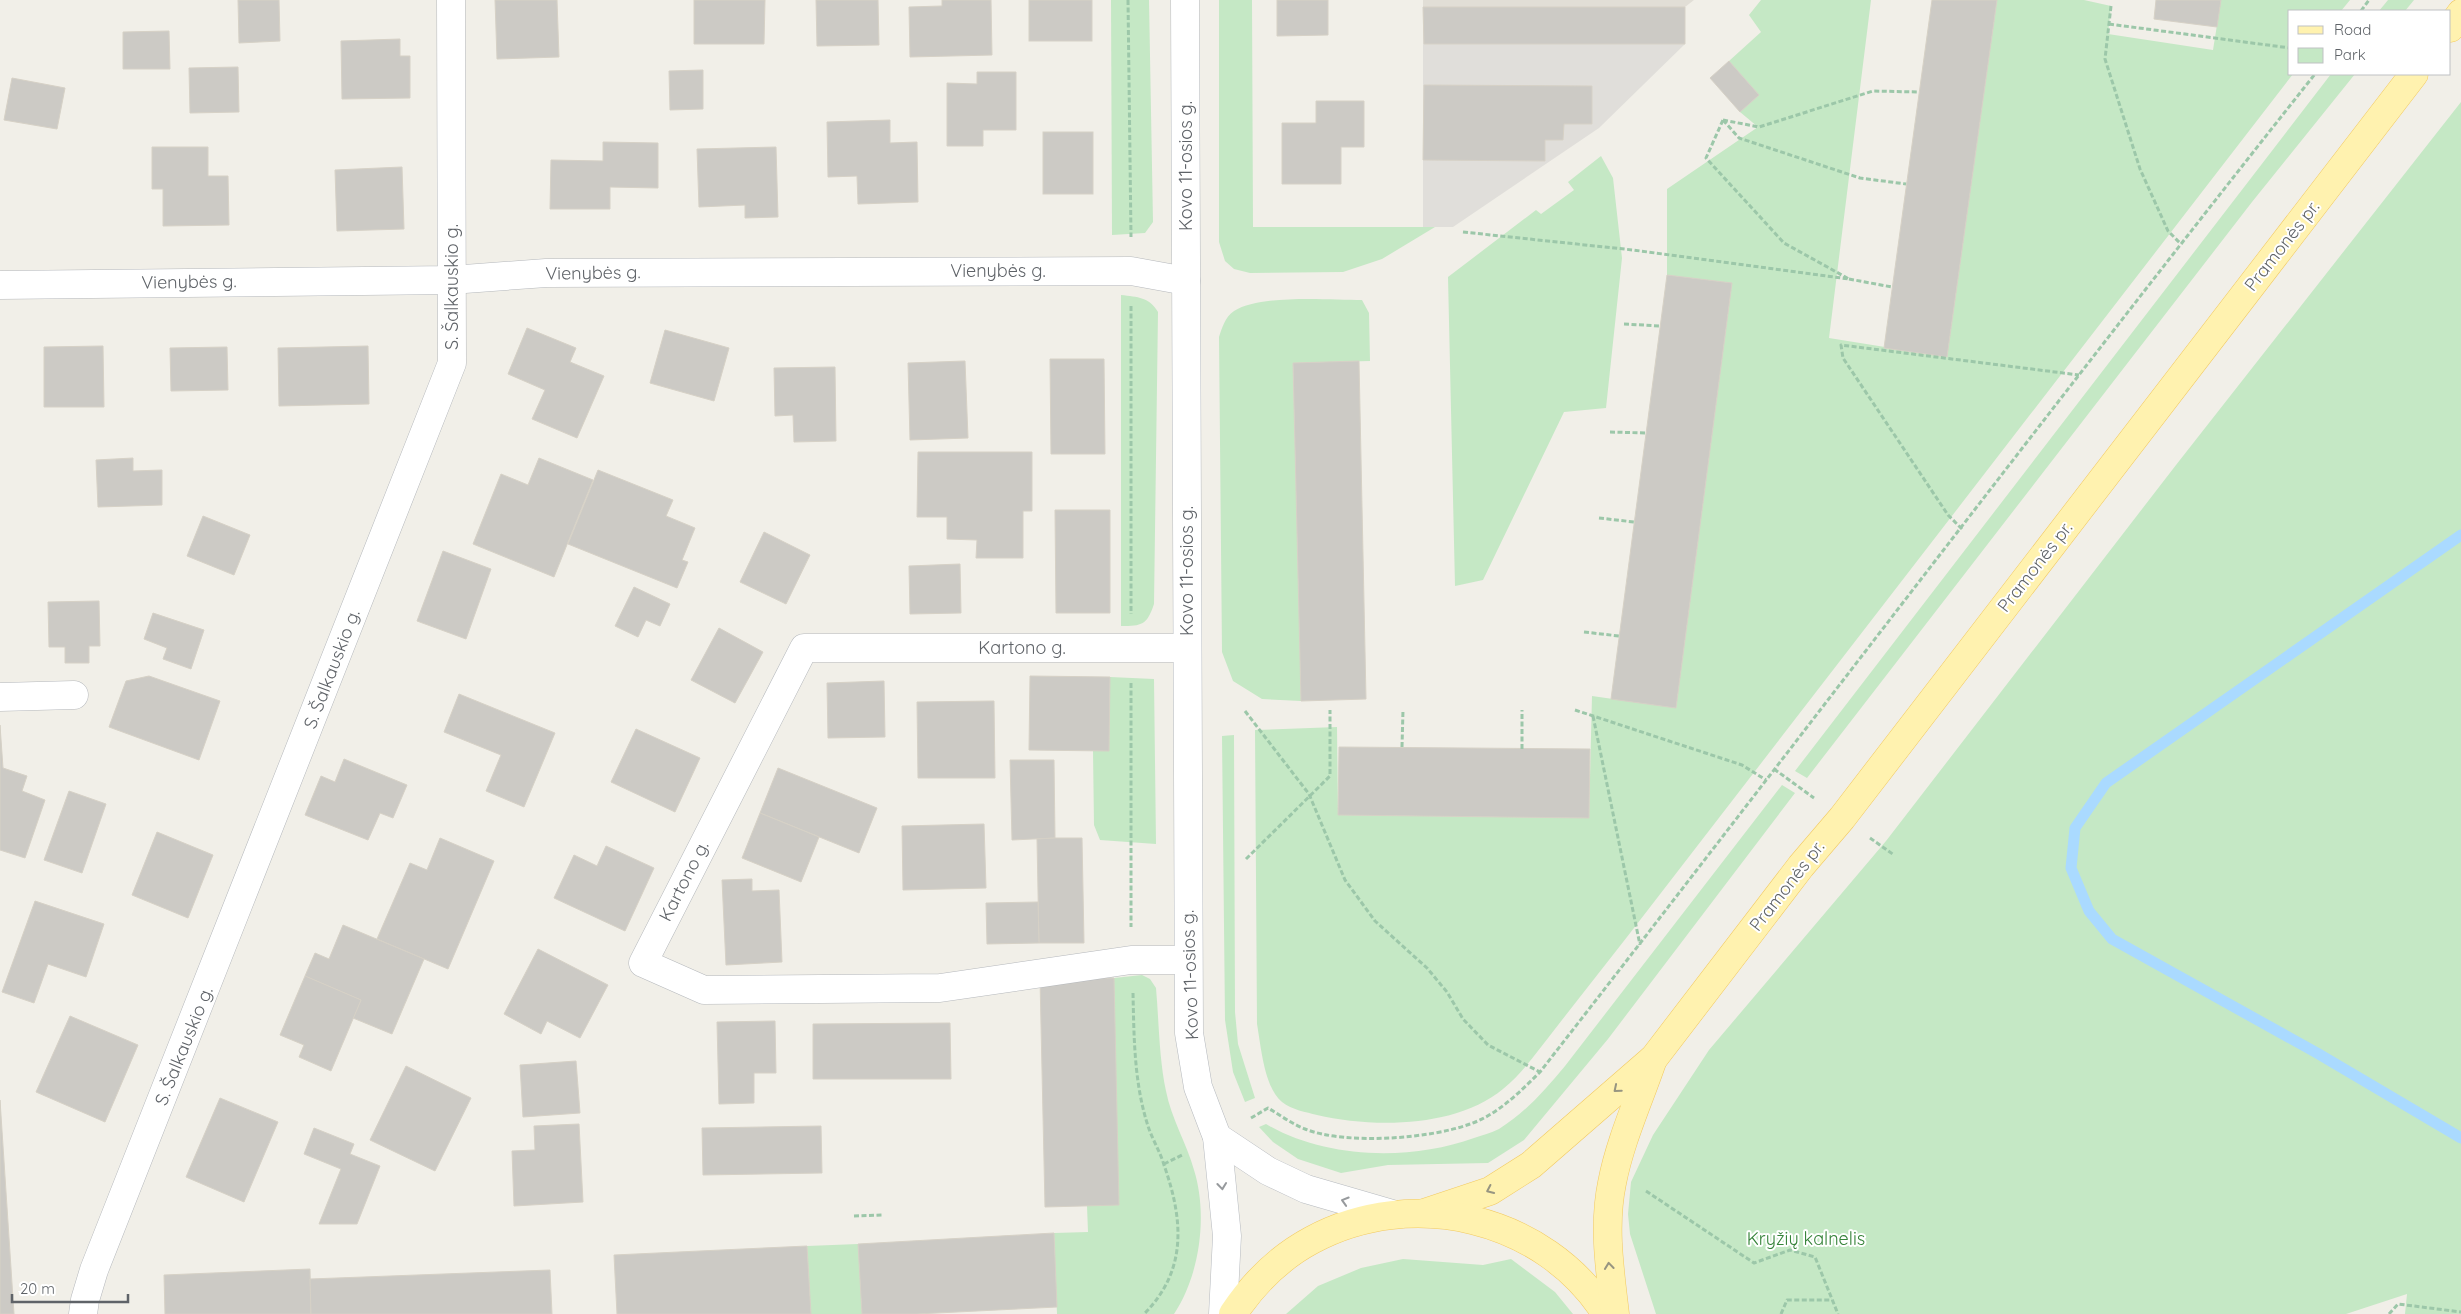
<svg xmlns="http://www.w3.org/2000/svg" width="2461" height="1314" font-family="Quicksand,sans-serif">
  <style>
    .industrial { fill: #e0deda }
    .education { fill: #e1ded6 }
    .green { fill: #c5e8c5 }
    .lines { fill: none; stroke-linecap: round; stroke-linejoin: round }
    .stream { stroke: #aadaff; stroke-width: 11 }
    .building { fill: #cccac5; stroke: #d6d1c6 }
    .street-casing { stroke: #b5b8bc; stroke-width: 29 }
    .secondary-casing { stroke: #b6babf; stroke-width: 29 }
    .primary-casing { stroke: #f2c960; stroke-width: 29 }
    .path { stroke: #9cc7a9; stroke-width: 3; stroke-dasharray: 5 2.5; stroke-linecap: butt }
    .street { stroke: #fff; stroke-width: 28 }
    .secondary { stroke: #fff; stroke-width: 28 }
    .primary { stroke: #fff2af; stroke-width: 28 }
    .oneway { stroke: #979581 }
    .oneway2 { stroke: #979a9d }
    .labels { text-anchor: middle; stroke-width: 4; stroke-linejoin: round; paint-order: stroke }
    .street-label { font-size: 18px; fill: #5f6368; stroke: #fff }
    .park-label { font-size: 18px; fill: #348238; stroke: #fff }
  </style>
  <rect width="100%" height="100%" fill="#f1efe8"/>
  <polygon class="industrial" points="1423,7 1685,7 1685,44 1599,128 1453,227 1423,227"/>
  <polygon class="education" points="1423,0 1694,0 1685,7 1423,7"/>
  <g class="green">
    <polygon points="1111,0 1149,0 1153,222 1145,233 1112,235"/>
    <polygon points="1219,0 1252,0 1253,227 1435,227 1382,259 1343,272 1250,273 1234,269 1225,261 1219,242"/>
    <path d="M1761,0h110l-42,338 118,19 50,-357h87l27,6 -3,28 105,16 8,-50h129l-9,11h-51v63h3l-666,863c-24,31 -48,61 -72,92 -16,20 -32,44 -52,60 -47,39 -130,39 -186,26 -11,-3 -25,-5 -35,-13 -18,-15 -21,-56 -25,-78l-2,-294 82,-3 1,88 251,3 3,-122 84,12 56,-425 -65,-8v-86l91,-62 -18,-15 19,-17 -30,-34 32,-29 -12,-17z"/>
    <polygon points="2388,0 2414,0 2405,11 2379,11"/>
    <polygon points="2331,74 2355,74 2252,202 1807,778 1795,771"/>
    <polygon points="2461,102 2461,1314 2405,1314 2407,1294 2346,1314 1656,1314 1630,1234 1628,1214 1631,1182 1653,1135 1709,1050 1886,841 2176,465"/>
    <polygon points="1601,156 1613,178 1622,258 1606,408 1564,412 1483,580 1455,586 1448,277 1536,210 1541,214 1574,190 1568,182"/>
    <path d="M1121,295c17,2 28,2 37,17l-4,292c-7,21 -12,22 -33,22z"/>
    <path d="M1362,300l7,13 1,48 -77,2 8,338 -39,-2 -29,-18 -11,-29 -3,-315c3,-9 6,-20 15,-26 28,-17 94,-11 128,-11z"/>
    <polygon points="1110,677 1154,679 1156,844 1100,840 1094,825 1093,751 1109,750"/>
    <polygon points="1234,735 1235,1012 1238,1044 1255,1098 1245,1102 1233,1072 1225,1020 1222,736"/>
    <path d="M1782,785l13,8 -187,246 -84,101 -36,23 -100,2 -47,8 -43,-14 -25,-17 -14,-15 7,-3c59,35 144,37 208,14 8,-3 17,-5 25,-9 27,-17 46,-39 66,-63z"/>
    <path d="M1142,975l8,4 6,9c3,34 3,70 10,103 5,27 21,53 28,79 14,45 6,105 -20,144h-117l-3,-81 34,-1 -1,-26 27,-228z"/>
    <polygon points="858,1244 862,1314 811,1314 807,1246"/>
    <polygon points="1403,1259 1483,1265 1511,1259 1555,1292 1573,1314 1286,1314 1318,1286 1361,1268"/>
  </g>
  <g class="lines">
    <polyline class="stream" points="2461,535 2106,783 2075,828 2071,868 2089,911 2112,939 2317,1053 2461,1138"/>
  </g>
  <g class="building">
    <polygon points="238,0 279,0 280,41 239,43"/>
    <polygon points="495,0 557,0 559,57 497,59"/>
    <polygon points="694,0 765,0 764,44 694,44"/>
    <polygon points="816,0 878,0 879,45 817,46"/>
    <polygon points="942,0 991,0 992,55 910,57 909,7 942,6"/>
    <rect x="1029" y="0" width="63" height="41"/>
    <polygon points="1277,0 1328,0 1328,35 1277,36"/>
    <polygon points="1932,0 1997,0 1947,357 1884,348"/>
    <polygon points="2156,0 2221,0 2217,27 2154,19"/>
    <polygon points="1423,7 1685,7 1685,44 1424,44"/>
    <polygon points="169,31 170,69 123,69 123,32"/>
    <polygon points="400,39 400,56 410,56 410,98 342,99 341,41"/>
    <polygon points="1729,61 1759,95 1740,112 1710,78"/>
    <polygon points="238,67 239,112 190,113 189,68"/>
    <polygon points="703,70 703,109 670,110 669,71"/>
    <polygon points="977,72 1016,72 1016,130 983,130 983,146 947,146 947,83 977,84"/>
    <polygon points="12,78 65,88 57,129 4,120"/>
    <polygon points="1424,85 1592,86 1592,124 1564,124 1563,140 1545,140 1545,161 1423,160"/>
    <polygon points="1316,101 1364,101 1364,147 1341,147 1341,184 1282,184 1282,123 1316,123"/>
    <polygon points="890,120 890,143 917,142 918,202 858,204 857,176 828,177 827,122"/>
    <rect x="1043" y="132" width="50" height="62"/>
    <polygon points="603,142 658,143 658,188 610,187 610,209 550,209 551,160 603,161"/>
    <polygon points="152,147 208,147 208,176 228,176 229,225 163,226 163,189 152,189"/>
    <polygon points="776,147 778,217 745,218 745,205 699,207 697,149"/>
    <polygon points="402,167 404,229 337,231 335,170"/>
    <polygon points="1667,275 1732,283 1676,708 1611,699"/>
    <polygon points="527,328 576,348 570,362 604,376 577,438 532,419 545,390 508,374"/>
    <polygon points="665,330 729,348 714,401 650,383"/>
    <polygon points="103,346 104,407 44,407 44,347"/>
    <polygon points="368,346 369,404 279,406 278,348"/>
    <polygon points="227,347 228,390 171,391 170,348"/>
    <polygon points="1050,359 1104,359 1105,454 1051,454"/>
    <polygon points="965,361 968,438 910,440 908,363"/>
    <polygon points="1359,361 1366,699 1301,701 1293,363"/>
    <polygon points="835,367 836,441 794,442 793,415 775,416 774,368"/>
    <polygon points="918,452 1032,452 1032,511 1023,511 1023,558 976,558 977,540 947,539 947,517 917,517"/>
    <polygon points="133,458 133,471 162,470 162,505 98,507 96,460"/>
    <polygon points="539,458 593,480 554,577 473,544 501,474 528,485"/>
    <polygon points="598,470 673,500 666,516 695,528 682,560 688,562 677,588 568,544"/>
    <polygon points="1055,510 1110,510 1110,613 1056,613"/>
    <polygon points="203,516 250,535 234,575 187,556"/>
    <polygon points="764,532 810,555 786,604 740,582"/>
    <polygon points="443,551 491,569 466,639 417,621"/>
    <polygon points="960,564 961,613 910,614 909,566"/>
    <polygon points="634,587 670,604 660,626 646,620 638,637 615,626"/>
    <polygon points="99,601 100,646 89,646 89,663 65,663 65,647 49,647 48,602"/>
    <polygon points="153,613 204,630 191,669 163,659 167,648 144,639"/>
    <polygon points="719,628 763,652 735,703 691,680"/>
    <polygon points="149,676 220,701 199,760 109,727 126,681"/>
    <polygon points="1030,676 1110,677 1109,751 1029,750"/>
    <polygon points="884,681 885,737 828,738 827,683"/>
    <polygon points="459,694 555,733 524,807 486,791 501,755 444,732"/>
    <polygon points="994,701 995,778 918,778 917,702"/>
    <polygon points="0,725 3,768 27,776 22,791 45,800 25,858 0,850"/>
    <polygon points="636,729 700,758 675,812 611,782"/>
    <polygon points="1339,747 1590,749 1589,818 1338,815"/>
    <polygon points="344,759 407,785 393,818 380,813 368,840 305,815 321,776 335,782"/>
    <polygon points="1010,760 1054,760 1055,838 1012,840"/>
    <polygon points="778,768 877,808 859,853 760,813"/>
    <polygon points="69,791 106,804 82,873 44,860"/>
    <polygon points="760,813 819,837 801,882 742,858"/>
    <polygon points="984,824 986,888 903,890 902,826"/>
    <polygon points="157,832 213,855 188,918 132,895"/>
    <polygon points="440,838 494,861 448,969 377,939 410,863 427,870"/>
    <polygon points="1055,838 1082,838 1084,943 1039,943 1037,839"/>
    <polygon points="606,846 654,868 625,931 554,898 574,855 597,866"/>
    <polygon points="752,879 752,891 779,890 782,962 726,965 722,880"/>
    <polygon points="35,901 104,924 86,977 48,964 34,1003 2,992"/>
    <polygon points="1038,902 1039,943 987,944 986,903"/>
    <polygon points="343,925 424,959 392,1034 353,1018 361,1000 305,976 315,953 329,959"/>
    <polygon points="538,949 608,985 580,1038 547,1021 541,1034 504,1014"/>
    <polygon points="305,976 361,1000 331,1071 299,1057 304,1045 280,1035"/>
    <polygon points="1114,978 1119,1205 1045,1207 1040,979"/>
    <polygon points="70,1016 138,1045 105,1122 36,1092"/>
    <polygon points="775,1021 776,1073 754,1073 754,1103 719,1104 717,1022"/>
    <polygon points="950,1023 951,1079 813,1079 813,1024"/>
    <polygon points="576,1061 580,1113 523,1117 520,1065"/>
    <polygon points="406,1066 471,1098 435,1171 370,1140"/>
    <polygon points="220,1098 278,1122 244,1202 186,1177"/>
    <polygon points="0,1100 14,1314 0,1314"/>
    <polygon points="579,1124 583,1202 514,1206 512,1151 535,1150 534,1126"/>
    <polygon points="821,1126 822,1173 703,1175 702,1128"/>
    <polygon points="314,1128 354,1144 350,1154 380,1166 357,1224 319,1224 341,1169 304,1154"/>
    <polygon points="1054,1233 1057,1307 917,1314 862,1314 858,1244"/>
    <polygon points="807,1246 811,1314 617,1314 614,1255"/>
    <polygon points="310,1269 311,1314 165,1314 164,1275"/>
    <polygon points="550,1270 552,1314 311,1314 310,1279"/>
  </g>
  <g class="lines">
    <defs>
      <g id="street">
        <polyline points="0,285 451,280 546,273 1131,271 1186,281"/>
        <polyline points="1187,648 804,648 643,963 704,990 940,988 1131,960 1188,960"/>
        <polyline points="0,697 74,695"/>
        <polyline points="83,1314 85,1300 94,1270 452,363 451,0"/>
      </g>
      <g id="secondary">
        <polyline points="1185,0 1189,1033 1198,1087 1217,1137 1227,1236 1223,1314"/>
        <polyline points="1217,1137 1268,1171 1306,1189 1392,1214"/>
      </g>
      <g id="primary">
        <polyline points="2450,28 2461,13"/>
        <polyline points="1424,1213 1490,1191 1531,1165 1654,1058 1801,866 1842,818 2414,74"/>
        <path d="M1233,1314c20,-30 47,-57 79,-74 100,-54 233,-23 294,74"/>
        <path d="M1615,1314c-5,-43 -12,-88 -3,-131 8,-42 27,-83 41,-124"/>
      </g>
    </defs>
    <use href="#street" class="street-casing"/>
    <use href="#secondary" class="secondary-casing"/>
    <use href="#primary" class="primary-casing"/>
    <g class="path">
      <polyline points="1128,0 1131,237"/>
      <polyline points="2111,6 2105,59 2140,169 2168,231 2180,243"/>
      <polyline points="2361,11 2369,0"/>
      <polyline points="2109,24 2290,48"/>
      <polyline points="1723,120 1759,127 1873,91 1919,92"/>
      <polyline points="1723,120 1739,138 1860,178 1906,184"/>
      <polyline points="1463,232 1633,250 1849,279 1784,243 1706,158 1723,120"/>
      <polyline points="1849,279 1892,287"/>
      <polyline points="1131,306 1131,614"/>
      <polyline points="1624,324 1660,326"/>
      <polyline points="1610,432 1646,433"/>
      <polyline points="1599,518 1634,522"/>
      <polyline points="1962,529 1948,515 1843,358 1841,345 2079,375"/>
      <polyline points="1584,632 1619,636"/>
      <polyline points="1131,683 1131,927"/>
      <polyline points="1575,710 1742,765 1766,780"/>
      <polyline points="1245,711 1309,794 1345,880 1375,921 1427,968 1447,992 1463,1019 1488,1045 1540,1072"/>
      <polyline points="1593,716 1640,945"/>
      <polyline points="1402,747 1403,710"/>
      <polyline points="1522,749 1522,710"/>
      <polyline points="1774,769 1814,798"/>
      <polyline points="1870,838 1894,855"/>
      <polyline points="1246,859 1330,776 1330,710"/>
      <path d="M1133,993c1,44 1,90 15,133 4,13 12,25 16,39 19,54 24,105 -20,149"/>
      <path d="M1251,1118l17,-10c12,7 24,16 37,21 40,16 124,10 165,-5 27,-9 50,-32 70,-52 259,-332 513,-668 775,-998"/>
      <polyline points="1164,1164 1184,1154"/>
      <polyline points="1646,1191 1754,1263 1790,1250 1815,1257 1838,1314"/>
      <polyline points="854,1216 883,1215"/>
      <polyline points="1781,1314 1787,1300 1832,1300"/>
      <polyline points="2389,1314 2398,1304 2461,1312"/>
    </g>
    <use href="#street" class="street"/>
    <use href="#secondary" class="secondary"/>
    <use href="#primary" class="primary"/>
  </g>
  <defs><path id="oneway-chevron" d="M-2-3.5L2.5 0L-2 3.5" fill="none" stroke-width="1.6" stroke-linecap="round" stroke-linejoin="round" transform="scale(1.25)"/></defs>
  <g class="oneway">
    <use href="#oneway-chevron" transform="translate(1617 1089) rotate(140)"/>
    <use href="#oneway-chevron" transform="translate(1490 1190) rotate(155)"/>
    <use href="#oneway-chevron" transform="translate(1609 1266) rotate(-96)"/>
  </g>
  <g class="oneway2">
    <use href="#oneway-chevron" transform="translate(1222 1186) rotate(84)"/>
    <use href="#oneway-chevron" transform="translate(1345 1201) rotate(-163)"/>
  </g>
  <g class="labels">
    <g class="street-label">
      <text transform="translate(1186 166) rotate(-90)" y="6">Kovo 11-osios g.</text>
      <text transform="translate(2282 246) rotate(-52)" y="6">Pramonės pr.</text>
      <text x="998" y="277">Vienybės g.</text>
      <text transform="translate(593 273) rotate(-1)" y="6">Vienybės g.</text>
      <text transform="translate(189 282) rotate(-1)" y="6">Vienybės g.</text>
      <text transform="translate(452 287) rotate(-90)" y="6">S. Šalkauskio g.</text>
      <text transform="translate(2035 567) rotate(-52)" y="6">Pramonės pr.</text>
      <text transform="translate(1187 571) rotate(-90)" y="6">Kovo 11-osios g.</text>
      <text x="1022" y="654">Kartono g.</text>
      <text transform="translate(332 669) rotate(-69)" y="6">S. Šalkauskio g.</text>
      <text transform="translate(684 881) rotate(-63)" y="6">Kartono g.</text>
      <text transform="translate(1787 886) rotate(-52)" y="6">Pramonės pr.</text>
      <text transform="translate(1190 975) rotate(-92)" y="6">Kovo 11-osios g.</text>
      <text transform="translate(184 1046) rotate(-68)" y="6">S. Šalkauskio g.</text>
    </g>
    <g class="park-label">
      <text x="1806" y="1245">Kryžių kalnelis</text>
    </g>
  </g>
  <rect x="2288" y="10" width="162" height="65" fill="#ffffff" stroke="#bfc1c3"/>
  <rect x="2298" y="26" width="25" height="8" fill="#fff2af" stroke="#bfc1c3"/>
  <text x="2334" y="35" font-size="15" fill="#5f6368">Road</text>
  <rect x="2298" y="48" width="25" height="15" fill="#c5e8c5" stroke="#bfc1c3"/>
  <text x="2334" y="60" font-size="15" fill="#5f6368">Park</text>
  <path d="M12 1294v8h116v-8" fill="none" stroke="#5f6368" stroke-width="2.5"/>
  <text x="20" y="1294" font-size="15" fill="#5f6368" stroke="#ffffff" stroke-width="4" paint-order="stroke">20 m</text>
</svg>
